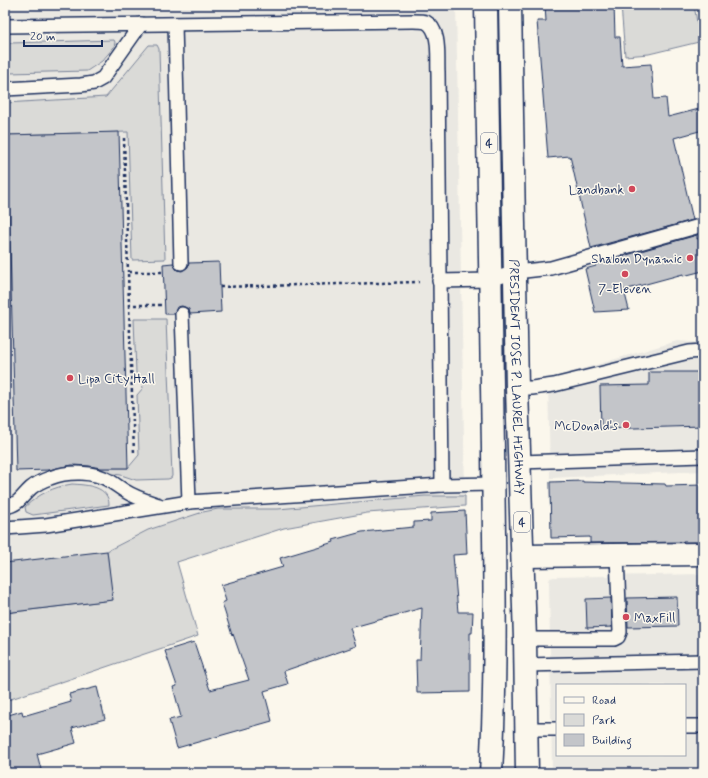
<svg xmlns="http://www.w3.org/2000/svg" width="708" height="778" font-family="Mynerve,sans-serif">
  <style>
    .built { fill: #eae8e2; fill-rule: evenodd }
    .green { fill: #dadad7; stroke: #7a849a }
    .building { fill: #c3c5c9; stroke: #1b2f5e }
    .lines { fill: none; stroke-linecap: round; stroke-linejoin: round }
    .service-casing { stroke: #1b2f5e; stroke-width: 16 }
    .minor-casing { stroke: #1b2f5e; stroke-width: 25 }
    .trunk-casing { stroke: #1b2f5e; stroke-width: 25 }
    .path { stroke: #1b2f5e; stroke-width: 2.5; stroke-dasharray: 3 3; stroke-linecap: butt }
    .service { stroke: #fbf7ec; stroke-width: 13 }
    .minor { stroke: #fbf7ec; stroke-width: 22 }
    .trunk { stroke: #fbf7ec; stroke-width: 22 }
    .poi-dot { fill: #d1495b; stroke: #fbf7ec; stroke-width: 1.5 }
    .labels { text-anchor: middle; stroke-width: 3; stroke-linejoin: round; paint-order: stroke }
    .shield { fill: #fbf7ec; stroke: #5e6b89; stroke-width: 1 }
    .shield-label { font-size: 12px; font-weight: bold; fill: #1b2f5e }
    .poi-label { font-size: 13px; fill: #1b2f5e; stroke: #fbf7ec; text-anchor: end }
    .street-label { font-size: 13px; fill: #1b2f5e; stroke: #fbf7ec }
  </style>
  <rect width="100%" height="100%" fill="#fbf7ec"/>
  <filter id="ink" filterUnits="userSpaceOnUse"><feTurbulence type="fractalNoise" baseFrequency=".025" numOctaves="2"/><feDisplacementMap in="SourceGraphic" scale="8" xChannelSelector="R" yChannelSelector="G"/><feConvolveMatrix kernelMatrix="1 2 1 2 8 2 1 2 1" color-interpolation-filters="sRGB"/></filter>
  <g filter="url(#ink)">
    <g class="built">
      <polygon points="5,5 456,5 465,496 465,506 367,513 284,528 177,562 198,636 5,701"/>
      <polygon points="677,341 703,343 703,471 550,478 548,379"/>
      <path d="M703,574v199h-151l-3,-192 1,-3 4,-1zM557,685h128v70h-128z"/>
    </g>
    <g class="green">
      <polygon points="621,5 694,5 698,28 703,38 703,41 649,54 625,56"/>
      <polygon points="114,40 115,42 114,47 102,61 87,71 9,73 6,68 6,47 11,43"/>
      <polygon points="149,45 157,45 159,49 165,259 132,260 128,132 5,135 5,103 106,97"/>
      <polygon points="134,319 166,319 172,476 171,478 168,479 136,480 121,475 100,472 100,468 128,468 139,455 137,395 143,388 141,378 136,373"/>
      <path d="M72,484c15,1 37,2 37,21l-76,10 -7,-3 -1,-5c14,-13 28,-20 47,-23z"/>
      <polygon points="425,496 465,496 465,506 367,513 284,528 177,562 198,636 5,701 5,613 112,600 107,551 148,530 203,512 218,509 278,509"/>
    </g>
    <g class="building">
      <polygon points="545,5 614,5 615,37 620,37 622,66 651,64 654,99 666,98 668,117 703,108 703,130 674,138 693,220 591,248 570,156 548,158 537,21 546,21"/>
      <polygon points="119,132 128,468 101,468 89,466 72,465 49,470 16,471 7,135"/>
      <polygon points="697,235 697,239 703,237 703,271 683,276 683,274 624,290 629,310 595,312 585,269 596,266 595,264"/>
      <polygon points="219,262 221,312 190,314 189,309 182,306 177,307 174,314 165,314 163,264 173,263 177,270 182,271 188,267 189,263"/>
      <polygon points="649,372 703,372 703,426 601,429 600,386 649,385"/>
      <polygon points="583,481 583,482 665,484 666,486 702,485 703,542 593,543 590,543 590,537 551,538 550,482"/>
      <polygon points="465,511 467,554 453,555 458,612 473,612 472,633 470,633 470,692 417,693 416,660 420,660 422,608 350,628 356,646 284,671 288,684 264,691 272,721 177,748 169,720 181,717 173,687 177,686 165,651 194,642 210,690 249,680 233,634 232,635 222,603 226,601 221,585 283,567 280,558 334,542 333,540 362,532 414,527 414,522 431,521 431,513"/>
      <polygon points="107,551 113,600 5,613 5,563"/>
      <polygon points="677,597 678,626 628,627 627,598"/>
      <polygon points="611,598 612,627 587,628 586,599"/>
      <polygon points="97,687 105,719 72,728 76,743 37,754 42,773 5,773 5,716 22,711 23,716 71,702 69,694"/>
    </g>
    <g class="lines">
      <defs>
        <g id="service">
          <polyline points="175,24 181,263"/>
          <path d="M5,26l408,-5c4,0 10,0 13,1 15,8 11,35 12,50l4,413"/>
          <polyline points="5,89 81,85 94,83 103,78 141,24"/>
          <polyline points="439,281 490,280 516,272 551,268 703,225"/>
          <polyline points="182,314 189,502"/>
          <polyline points="517,388 532,388 554,385 689,352 703,351"/>
          <polyline points="520,462 703,456"/>
          <path d="M5,507c15,-3 16,-10 26,-19 5,-4 13,-8 19,-10 18,-7 44,-7 60,3 5,3 10,7 15,10 11,7 22,10 34,14"/>
          <polyline points="5,528 46,525 189,502 442,485 493,484"/>
          <polyline points="525,639 614,639 618,637 620,632 617,555"/>
          <polyline points="525,665 703,661"/>
          <polyline points="685,726 703,726"/>
          <polyline points="526,729 557,729"/>
        </g>
        <polyline id="minor" points="523,556 703,554"/>
        <g id="trunk">
          <path d="M486,5c3,148 5,296 7,444 1,107 4,217 -2,324"/>
          <path id="s1" d="M510,5l7,383 8,251 2,134"/>
        </g>
      </defs>
      <use href="#service" class="service-casing"/>
      <use href="#minor" class="minor-casing"/>
      <use href="#trunk" class="trunk-casing"/>
      <g class="path">
        <polyline points="124,138 128,272"/>
        <polyline points="162,272 128,272 129,305 164,305"/>
        <polyline points="220,287 419,282"/>
        <polyline points="129,305 134,454"/>
      </g>
      <use href="#service" class="service"/>
      <use href="#minor" class="minor"/>
      <use href="#trunk" class="trunk"/>
    </g>
  </g>
  <g class="poi-dot">
    <circle cx="632" cy="189" r="4"/>
    <circle cx="690" cy="258" r="4"/>
    <circle cx="625" cy="274" r="4"/>
    <circle cx="70" cy="378" r="4"/>
    <circle cx="626" cy="425" r="4"/>
    <circle cx="626" cy="617" r="4"/>
  </g>
  <g class="labels">
    <g class="shield">
      <rect x="481" y="133" width="16" height="20" rx="3"/>
      <rect x="514" y="512" width="16" height="20" rx="3"/>
    </g>
    <g class="shield-label">
      <text x="489" y="147">4</text>
      <text x="522" y="526">4</text>
    </g>
    <g class="poi-label">
      <text x="624" y="194">Landbank</text>
      <text x="682" y="263">Shalom Dynamic</text>
      <text x="625" y="293" text-anchor="middle">7-Eleven</text>
      <text x="78" y="383" text-anchor="start">Lipa City Hall</text>
      <text x="618" y="430">McDonald's</text>
      <text x="634" y="622" text-anchor="start">MaxFill</text>
    </g>
    <g class="street-label">
      <text dy="5" stroke="none"><textPath href="#s1" startOffset="372">PRESIDENT JOSE P. LAUREL HIGHWAY</textPath></text>
    </g>
  </g>
  <rect width="708" height="778" fill="none" stroke="#fbf7ec" stroke-width="20"/>
  <rect x="10" y="10" width="688" height="758" fill="none" stroke="#1b2f5e" stroke-width="1.5" filter="url(#ink)"/>
  <rect x="556" y="684" width="130" height="72" fill="#fbf7ec" stroke="#a1a7b3"/>
  <rect x="564" y="697" width="20" height="6" fill="#fbf7ec" stroke="#a1a7b3"/>
  <text x="592" y="704" font-size="12" fill="#1b2f5e">Road</text>
  <rect x="564" y="714" width="20" height="12" fill="#dadad7" stroke="#a1a7b3"/>
  <text x="592" y="724" font-size="12" fill="#1b2f5e">Park</text>
  <rect x="564" y="734" width="20" height="12" fill="#c3c5c9" stroke="#a1a7b3"/>
  <text x="592" y="744" font-size="12" fill="#1b2f5e">Building</text>
  <path d="M24 40v6h78v-6" fill="none" stroke="#1b2f5e" stroke-width="2"/>
  <text x="30" y="40" font-size="12" fill="#1b2f5e" stroke="#fbf7ec" stroke-width="3" paint-order="stroke">20 m</text>
</svg>
